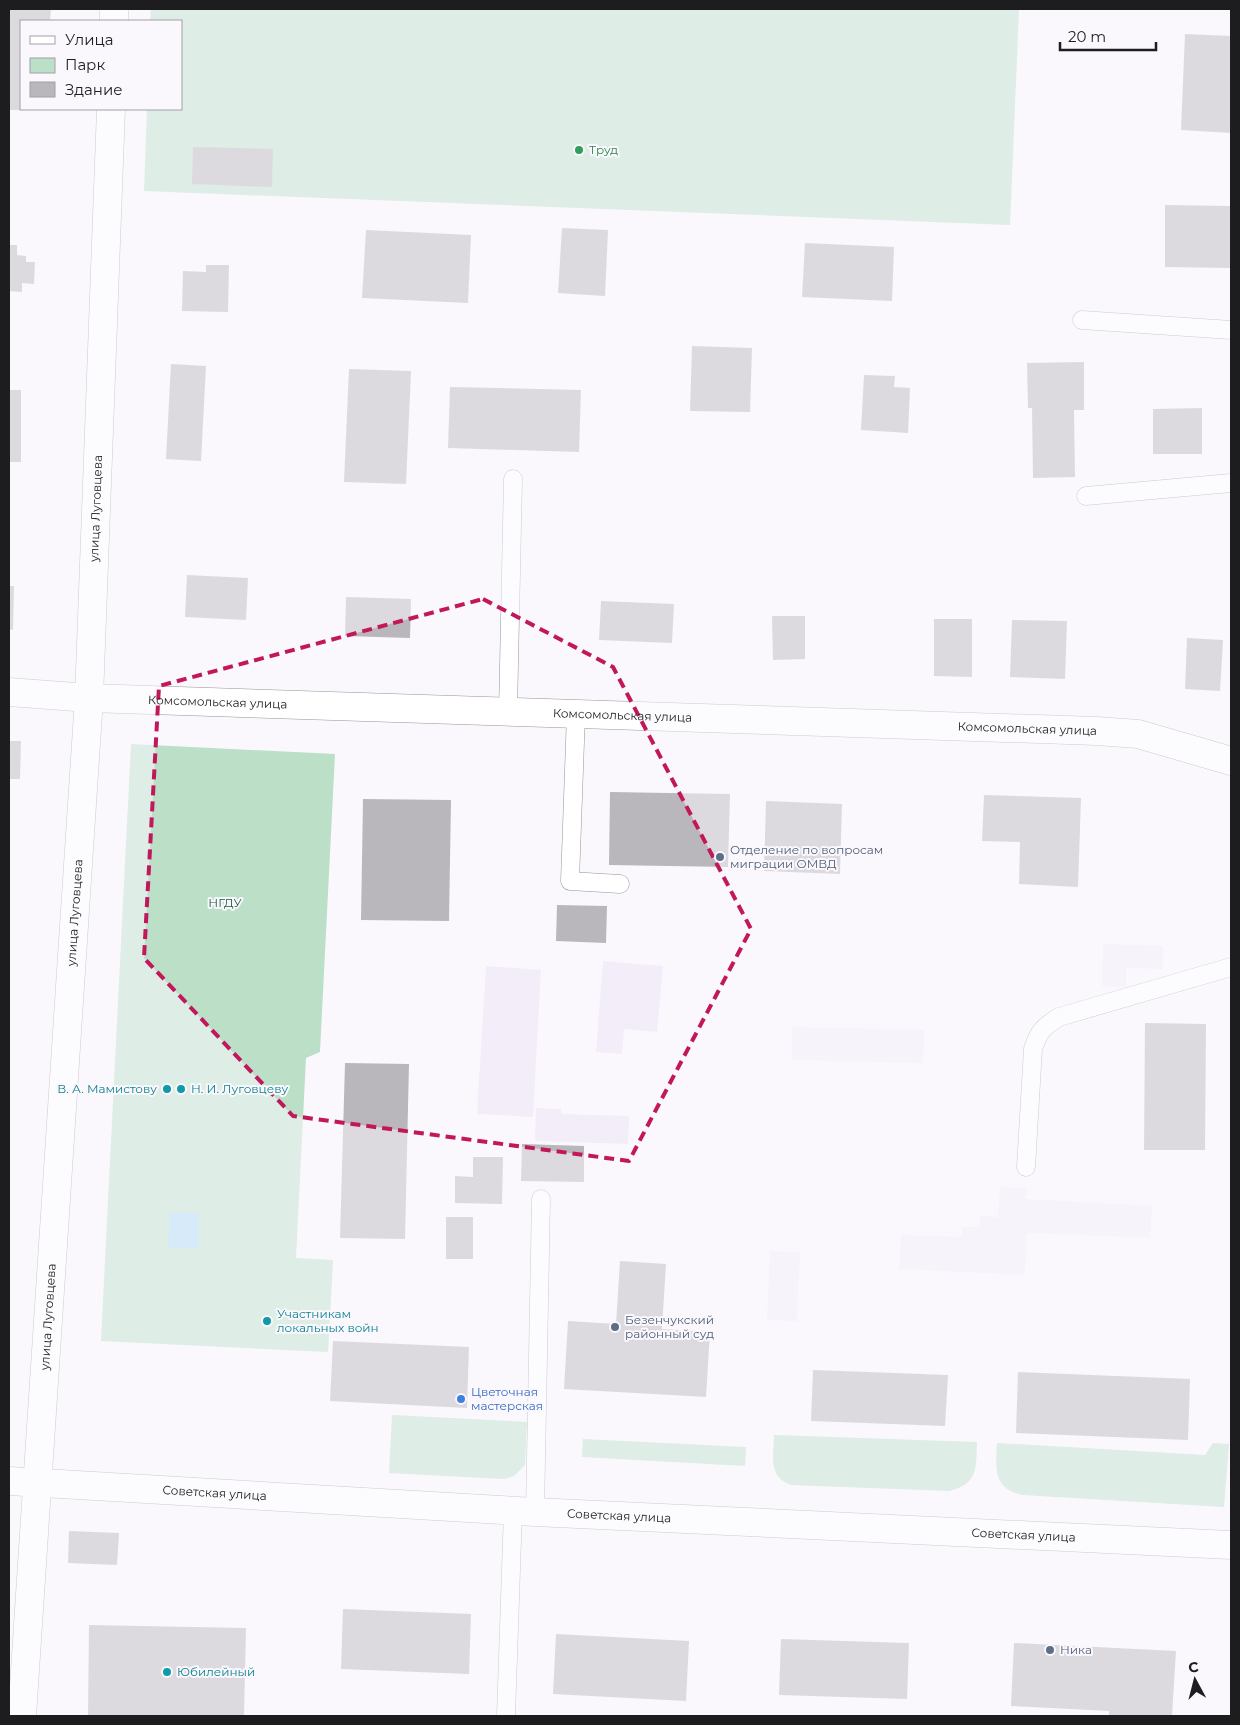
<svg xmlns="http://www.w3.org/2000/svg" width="1240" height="1725" font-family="Montserrat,sans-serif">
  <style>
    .built { fill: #f3edf9 }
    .green { fill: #bcdfc8 }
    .water { fill: #abdaf5 }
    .building { fill: #b9b7bb }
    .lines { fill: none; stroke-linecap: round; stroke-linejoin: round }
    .service-casing { stroke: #979599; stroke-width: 19 }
    .minor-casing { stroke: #979599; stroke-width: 29 }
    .tertiary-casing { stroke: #979599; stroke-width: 29 }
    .service { stroke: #fff; stroke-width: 18 }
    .minor { stroke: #fff; stroke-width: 28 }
    .tertiary { stroke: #fff; stroke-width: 28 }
    .marked { fill: none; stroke: #c2185b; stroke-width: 4; stroke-dasharray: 10 6; stroke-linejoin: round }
    .leisure-dot { fill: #2e9e5b; stroke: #faf8fd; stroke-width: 2 }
    .service-dot { fill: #5c6f8a; stroke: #faf8fd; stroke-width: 2 }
    .culture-dot { fill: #0f9aa8; stroke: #faf8fd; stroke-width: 2 }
    .shop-dot { fill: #3f7fe0; stroke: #faf8fd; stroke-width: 2 }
    .labels { text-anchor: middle; stroke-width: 4; stroke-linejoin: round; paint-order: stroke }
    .leisure-label { font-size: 12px; fill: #27864d; stroke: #faf8fd; text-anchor: start }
    .street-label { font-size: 12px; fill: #1d1c1e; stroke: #faf8fd }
    .service-label { font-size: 12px; fill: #4e5e75; stroke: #faf8fd; text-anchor: start }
    .park-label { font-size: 12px; fill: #1a603b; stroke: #faf8fd }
    .culture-label { font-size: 12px; fill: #0d838f; stroke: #faf8fd; text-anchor: start }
    .shop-label { font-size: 12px; fill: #366cbe; stroke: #faf8fd; text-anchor: start }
  </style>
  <rect width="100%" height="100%" fill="#faf8fd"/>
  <g class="built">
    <polygon points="1103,944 1163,946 1163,969 1126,968 1126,987 1102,986"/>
    <polygon points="603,961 663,966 657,1032 624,1029 622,1054 596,1052"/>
    <polygon points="486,966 541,970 533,1117 477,1114"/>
    <polygon points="792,1027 924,1030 923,1063 792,1060"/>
    <polygon points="536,1108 561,1109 561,1114 629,1116 628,1144 535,1141"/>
    <polygon points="1000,1187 1027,1188 1026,1199 1152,1206 1150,1238 1027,1233 1025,1275 899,1269 901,1235 962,1237 962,1227 979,1227 980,1216 998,1217"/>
    <polygon points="770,1251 800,1252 797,1321 767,1320"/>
  </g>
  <g class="green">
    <polygon points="151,9 1019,9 1010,225 144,191 147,109 181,109 181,21 150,21"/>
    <polygon points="131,744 335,754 320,1052 306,1058 296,1258 333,1260 328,1352 101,1341"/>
    <polygon points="392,1415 527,1422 525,1465 514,1476 504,1479 389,1473"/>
    <path d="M774,1435l203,7c-1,25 2,42 -28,49l-158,-6c-24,-9 -17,-29 -17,-50z"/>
    <polygon points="583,1439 746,1447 745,1466 582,1457"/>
    <path d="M997,1443l208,12 8,-12 16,1 -5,63 -201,-12c-31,-6 -27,-28 -26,-52z"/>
  </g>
  <polygon class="water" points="170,1212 199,1213 198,1249 168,1247"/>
  <g class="building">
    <polygon points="9,9 51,9 50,21 21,21 21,110 9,110"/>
    <polygon points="1185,34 1231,36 1231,133 1181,130"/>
    <polygon points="193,147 273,149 272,187 192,184"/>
    <polygon points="1165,205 1231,206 1231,268 1165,267"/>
    <polygon points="562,228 608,230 605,296 558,293"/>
    <polygon points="366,230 471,235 468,303 362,298"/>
    <polygon points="805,243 894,247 892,301 802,297"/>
    <polygon points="9,245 17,245 17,255 26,256 26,262 35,262 34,284 22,283 22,292 9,291"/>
    <polygon points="206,265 229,265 228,312 182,311 183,271 206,272"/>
    <polygon points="692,346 752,348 750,412 690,411"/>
    <polygon points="1084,362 1084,410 1074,410 1075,477 1033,478 1032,408 1028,408 1027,363"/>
    <polygon points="171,364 206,366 201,461 166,459"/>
    <polygon points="349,369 411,371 406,484 344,482"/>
    <polygon points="864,375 895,376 894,387 910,388 908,433 861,430"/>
    <polygon points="450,387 581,390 579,452 448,448"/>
    <rect x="9" y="390" width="12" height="72"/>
    <polygon points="1202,408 1202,454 1153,454 1153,409"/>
    <polygon points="187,575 248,578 246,620 185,617"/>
    <polygon points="9,586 14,586 13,630 9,629"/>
    <polygon points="346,597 411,599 410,638 345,636"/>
    <polygon points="601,601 674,604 672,643 599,640"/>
    <polygon points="772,616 805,616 805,659 773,660"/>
    <polygon points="934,619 972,619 972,677 934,676"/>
    <polygon points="1012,620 1067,621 1065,679 1010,677"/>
    <polygon points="1187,638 1223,640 1220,691 1185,689"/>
    <polygon points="9,741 21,741 20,779 9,779"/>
    <polygon points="610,792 730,794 728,867 609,865"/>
    <polygon points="984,795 1081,798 1078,887 1019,884 1020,842 982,841"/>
    <polygon points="363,799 451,800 449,921 361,920"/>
    <polygon points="766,801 842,804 840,874 764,871"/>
    <polygon points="557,905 607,906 606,943 556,941"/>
    <polygon points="1145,1023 1206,1024 1205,1150 1144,1150"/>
    <polygon points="345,1063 409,1064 405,1239 340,1238"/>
    <polygon points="522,1144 584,1146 584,1182 521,1181"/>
    <polygon points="473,1157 503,1157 502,1204 455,1203 455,1176 473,1177"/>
    <rect x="446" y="1217" width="27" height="42"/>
    <polygon points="620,1261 666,1264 662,1329 710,1332 706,1397 564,1389 568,1321 616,1324"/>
    <polygon points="333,1341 469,1347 467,1408 330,1401"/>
    <polygon points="813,1370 948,1375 945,1426 811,1421"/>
    <polygon points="1018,1372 1190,1379 1188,1440 1016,1433"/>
    <polygon points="69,1531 119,1533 117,1565 68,1563"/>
    <polygon points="343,1609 471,1614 469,1674 341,1669"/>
    <polygon points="89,1625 246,1628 244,1716 88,1716"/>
    <polygon points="556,1634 689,1641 686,1701 553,1694"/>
    <polygon points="781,1639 909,1643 907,1699 779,1695"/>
    <polygon points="1014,1643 1176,1651 1172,1716 1109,1716 1109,1711 1011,1706"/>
  </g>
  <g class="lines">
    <defs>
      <g id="service">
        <polyline points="1082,320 1231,330"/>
        <polyline points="1086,496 1231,483"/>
        <polyline points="508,712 513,479"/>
        <polyline points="576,714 570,881 620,884"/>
        <path d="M1026,1167l7,-118c6,-18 10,-22 26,-32l172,-50"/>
        <polyline points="535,1512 541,1199"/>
        <polyline points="506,1716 513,1511"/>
      </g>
      <g id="minor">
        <polyline points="114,21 114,9"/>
        <path id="s1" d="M9,692l80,6 1008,33 41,3 93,27"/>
        <path id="s2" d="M22,1716l67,-1018 22,-589"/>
      </g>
      <g id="tertiary">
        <path id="s3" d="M9,1481l526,31 696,33"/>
      </g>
    </defs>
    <use href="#service" class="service-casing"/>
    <use href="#minor" class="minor-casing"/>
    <use href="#tertiary" class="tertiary-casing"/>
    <use href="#service" class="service"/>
    <use href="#minor" class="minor"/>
    <use href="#tertiary" class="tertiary"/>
  </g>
  <path d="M0 0H1240V1725H0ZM483,599l130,68 138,262 -122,232 -336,-45 -149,-158 15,-272z" fill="#faf8fd" fill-opacity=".55" fill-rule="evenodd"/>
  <path class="marked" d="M483,599l130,68 138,262 -122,232 -336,-45 -149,-158 15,-272z"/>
  <circle class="leisure-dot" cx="579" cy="150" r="5"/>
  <g class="service-dot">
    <circle cx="720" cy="857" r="5"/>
    <circle cx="615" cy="1327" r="5"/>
    <circle cx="1050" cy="1650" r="5"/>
  </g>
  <g class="culture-dot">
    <circle cx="167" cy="1089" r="5"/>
    <circle cx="181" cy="1089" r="5"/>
    <circle cx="267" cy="1321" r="5"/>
    <circle cx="167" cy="1672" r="5"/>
  </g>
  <circle class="shop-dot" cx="461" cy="1399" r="5"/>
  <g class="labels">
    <g class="leisure-label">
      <text x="589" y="154">Труд</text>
    </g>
    <g class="street-label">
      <text dy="4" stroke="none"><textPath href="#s2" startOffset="1210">улица Луговцева</textPath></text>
      <text dy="4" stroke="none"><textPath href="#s1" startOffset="209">Комсомольская улица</textPath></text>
      <text dy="4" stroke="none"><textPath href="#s1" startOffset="614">Комсомольская улица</textPath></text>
      <text dy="4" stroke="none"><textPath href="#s1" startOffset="1019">Комсомольская улица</textPath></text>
      <text dy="4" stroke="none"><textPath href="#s2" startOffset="805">улица Луговцева</textPath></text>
      <text dy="4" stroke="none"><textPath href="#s2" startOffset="400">улица Луговцева</textPath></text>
      <text dy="4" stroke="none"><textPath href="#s3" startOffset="206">Советская улица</textPath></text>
      <text dy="4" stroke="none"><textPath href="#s3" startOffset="611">Советская улица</textPath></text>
      <text dy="4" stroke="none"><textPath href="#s3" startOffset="1016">Советская улица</textPath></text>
    </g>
    <g class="service-label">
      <text x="730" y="854">Отделение по вопросам<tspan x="730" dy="14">миграции ОМВД</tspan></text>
      <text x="625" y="1324">Безенчукский<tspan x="625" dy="14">районный суд</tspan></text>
      <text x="1060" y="1654">Ника</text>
    </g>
    <g class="park-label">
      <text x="225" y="907">НГДУ</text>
    </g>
    <g class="culture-label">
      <text x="157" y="1093" text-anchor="end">В. А. Мамистову</text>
      <text x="191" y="1093">Н. И. Луговцеву</text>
      <text x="277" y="1318">Участникам<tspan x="277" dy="14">локальных войн</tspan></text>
      <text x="177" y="1676">Юбилейный</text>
    </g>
    <g class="shop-label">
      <text x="471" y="1396">Цветочная<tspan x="471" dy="14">мастерская</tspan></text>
    </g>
  </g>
  <rect width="1240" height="1725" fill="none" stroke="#1d1c1e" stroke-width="20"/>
  <rect x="20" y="20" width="162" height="90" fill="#faf8fd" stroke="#a2a0a4"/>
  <rect x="30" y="36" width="25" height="8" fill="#ffffff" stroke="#a2a0a4"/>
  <text x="65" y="45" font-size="15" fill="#1d1c1e">Улица</text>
  <rect x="30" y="58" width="25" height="15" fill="#bcdfc8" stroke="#a2a0a4"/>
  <text x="65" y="70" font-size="15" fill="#1d1c1e">Парк</text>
  <rect x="30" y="82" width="25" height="15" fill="#b9b7bb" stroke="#a2a0a4"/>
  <text x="65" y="95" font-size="15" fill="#1d1c1e">Здание</text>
  <g transform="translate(1195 1680) rotate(353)" stroke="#faf8fd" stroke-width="4" paint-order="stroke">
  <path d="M0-4L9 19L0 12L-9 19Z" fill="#1d1c1e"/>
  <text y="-8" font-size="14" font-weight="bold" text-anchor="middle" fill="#1d1c1e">С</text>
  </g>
  <path d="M1060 42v8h96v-8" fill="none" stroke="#1d1c1e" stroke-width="2.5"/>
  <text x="1068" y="42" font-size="15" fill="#1d1c1e" stroke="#faf8fd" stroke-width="4" paint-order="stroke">20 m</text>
</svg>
